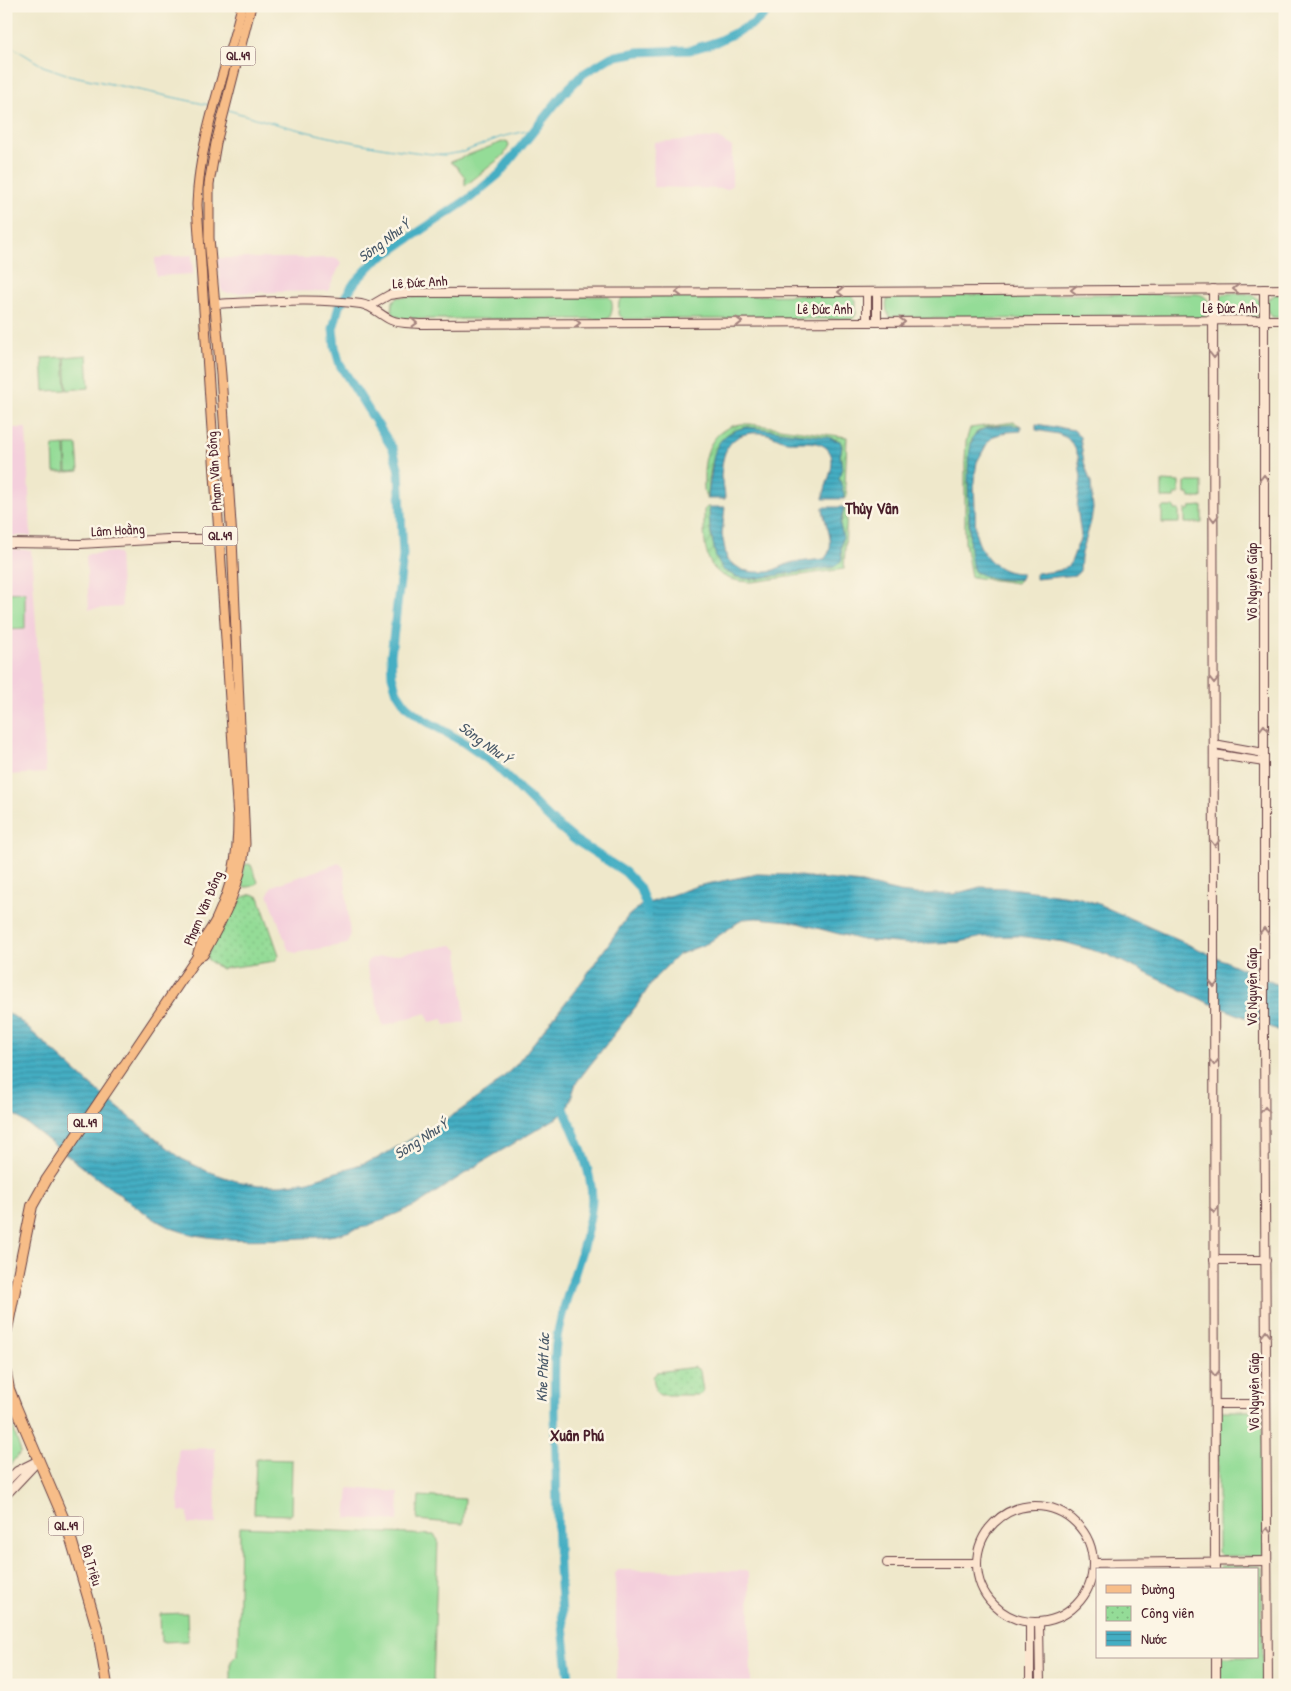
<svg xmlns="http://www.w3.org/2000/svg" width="1291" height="1691" font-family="'Patrick Hand',sans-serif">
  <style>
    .built { fill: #f4cfdc }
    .grass { fill: #94dc97; stroke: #6f7e61 }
    .park { fill: url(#park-dots); stroke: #6f7e61 }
    .garden { fill: url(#garden-furrows); stroke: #6f7e61 }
    .water { fill: url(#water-rules); stroke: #476677 }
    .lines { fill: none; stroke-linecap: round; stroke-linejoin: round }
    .stream { stroke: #44aec3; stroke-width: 1 }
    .river { stroke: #44aec3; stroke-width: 9 }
    .secondary-casing { stroke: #633d43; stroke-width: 10 }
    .primary-casing { stroke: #633d43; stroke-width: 11 }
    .highway-casing { stroke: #633d43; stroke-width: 12 }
    .secondary { stroke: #fce5cf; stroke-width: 8 }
    .primary { stroke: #f7bd88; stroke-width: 9 }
    .highway { stroke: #f7bd88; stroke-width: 10 }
    .oneway { stroke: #a3827d }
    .labels { text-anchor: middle; stroke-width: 5; stroke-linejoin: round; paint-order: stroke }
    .shield { fill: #fcf5e5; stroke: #7f5f63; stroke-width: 1 }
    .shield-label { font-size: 12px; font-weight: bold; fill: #4a1f2b }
    .street-label { font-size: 14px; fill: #4a1f2b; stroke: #fcf5e5 }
    .water-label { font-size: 15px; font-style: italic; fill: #485868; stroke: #fcf5e5 }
    .quarter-label { font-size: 16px; font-weight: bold; fill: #4a1f2b; stroke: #fcf5e5 }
  </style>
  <defs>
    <pattern id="park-dots" width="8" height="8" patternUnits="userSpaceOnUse" patternTransform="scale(1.25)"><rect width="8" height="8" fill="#94dc97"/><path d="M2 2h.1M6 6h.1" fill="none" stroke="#81bc82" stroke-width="1.8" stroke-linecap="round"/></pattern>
    <pattern id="garden-furrows" width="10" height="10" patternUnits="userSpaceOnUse" patternTransform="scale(1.25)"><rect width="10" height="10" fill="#94dc97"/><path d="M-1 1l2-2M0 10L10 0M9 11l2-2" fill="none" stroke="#81bc82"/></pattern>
    <pattern id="water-rules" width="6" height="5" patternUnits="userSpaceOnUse" patternTransform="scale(1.25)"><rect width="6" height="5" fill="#44aec3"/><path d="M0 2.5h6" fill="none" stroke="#3b8d9f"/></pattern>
  </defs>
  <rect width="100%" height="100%" fill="#fcf5e5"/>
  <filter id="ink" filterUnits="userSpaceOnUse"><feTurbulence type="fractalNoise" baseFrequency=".02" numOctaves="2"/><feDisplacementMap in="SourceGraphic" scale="10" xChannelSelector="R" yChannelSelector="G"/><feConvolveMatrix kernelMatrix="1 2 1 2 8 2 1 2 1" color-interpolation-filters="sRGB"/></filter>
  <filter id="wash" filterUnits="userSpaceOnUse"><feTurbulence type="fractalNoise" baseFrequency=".0096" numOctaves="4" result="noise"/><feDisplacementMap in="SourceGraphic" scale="20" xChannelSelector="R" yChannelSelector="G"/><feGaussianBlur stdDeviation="1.12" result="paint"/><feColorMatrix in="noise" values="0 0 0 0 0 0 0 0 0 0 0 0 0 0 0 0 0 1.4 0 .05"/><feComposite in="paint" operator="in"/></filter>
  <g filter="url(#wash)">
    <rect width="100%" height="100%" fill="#efe8cb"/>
    <g class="built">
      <polygon points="718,138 732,147 732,185 728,189 653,187 654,142"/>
      <polygon points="192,255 193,274 156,276 155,258"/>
      <polygon points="217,258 337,258 341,263 328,291 225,293 221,290"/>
      <polygon points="6,428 26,428 31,536 6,536"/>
      <polygon points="6,549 31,550 46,773 6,775"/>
      <polygon points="115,552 119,554 122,607 89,609 86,557 88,554"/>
      <polygon points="339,863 344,868 350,936 347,944 295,953 288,949 268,894 272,886"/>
      <polygon points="452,945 458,950 465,1022 445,1025 443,1019 430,1022 426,1013 383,1026 366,964 369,959"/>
      <polygon points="215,1448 216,1524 188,1524 188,1512 179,1512 178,1449"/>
      <polygon points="349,1488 399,1492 398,1521 346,1518"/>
      <polygon points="618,1570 747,1571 749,1574 751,1685 617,1685 615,1574"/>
    </g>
    <g class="grass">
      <polygon points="505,141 508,142 509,146 504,155 465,186 465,177 456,166 450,162"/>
      <path d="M1197,294c10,1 14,9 12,18l-7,6 -311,1c-5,-7 -7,-17 -1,-24z"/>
      <path d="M1224,294c12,-1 29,-3 36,7v12l-4,4 -36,-1 -4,-4 -1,-10 4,-5z"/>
      <path d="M1276,294h9v24l-13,-1c-6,-5 -6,-11 -4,-18z"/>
      <polygon points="851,295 856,300 856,314 853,319 624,319 618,314 619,302 624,296"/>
      <path d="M608,296c6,5 5,16 1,22l-3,1h-201l-10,-3 -3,-5 1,-10 5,-4z"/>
      <polygon points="87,355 89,388 67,390 65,357"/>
      <polygon points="64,357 66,390 44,391 42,358"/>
      <polygon points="65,445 66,472 54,472 53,446"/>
      <polygon points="66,445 77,445 79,471 67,472"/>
      <polygon points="1162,481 1179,482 1179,494 1175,494 1174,498 1162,498"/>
      <polygon points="1185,482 1202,482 1202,498 1190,498 1189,494 1185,494"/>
      <polygon points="1202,506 1202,523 1185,523 1185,510 1189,510 1190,507"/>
      <polygon points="1162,507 1174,507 1175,510 1179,510 1179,523 1162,523"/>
      <polygon points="25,592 25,629 6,630 6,593"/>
      <path d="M248,864l3,1 7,17c-4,5 -9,5 -14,5l-3,-4 3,-18z"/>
      <polygon points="1220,1411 1260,1411 1263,1414 1264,1553 1259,1556 1222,1556 1218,1552 1218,1412"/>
      <polygon points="6,1415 9,1415 21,1452 6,1469"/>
      <polygon points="256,1459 292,1460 291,1515 254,1514"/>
      <polygon points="419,1496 465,1499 463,1524 417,1520"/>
      <polygon points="240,1527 434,1535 438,1540 433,1685 231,1685 231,1661 238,1654"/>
      <polygon points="1221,1566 1260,1566 1262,1567 1263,1680 1258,1684 1223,1685 1218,1678 1218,1657 1257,1657 1257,1570 1218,1570"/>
      <polygon points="187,1613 188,1641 161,1642 160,1614"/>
    </g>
    <g class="park">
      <path d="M253,894l6,3 20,58 -4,6 -54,8 -13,-9 -1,-4c8,-16 19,-48 34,-58 4,-2 8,-3 12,-4z"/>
      <polygon points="695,1367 700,1371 703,1392 699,1395 660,1395 656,1392 653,1377 657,1372"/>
    </g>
    <g class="garden">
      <path d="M1014,422l7,4c-13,-1 -35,-2 -45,7 -12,9 -8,121 -2,138 15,6 31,10 47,8l-4,4 -46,-6 -6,-34v-81l1,-20 4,-14z"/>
      <path d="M741,424h9l97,13 -2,49 2,10 -3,3c0,-7 -4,-13 -5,-20 -1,-8 5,-12 1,-23l2,-9 -2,-6 -13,-4 -80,-10c-34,6 -38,43 -39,72h-1c-4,-7 -3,-15 -3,-23 0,-25 9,-48 37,-52z"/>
      <path d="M707,507h2l2,29 12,34 14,7 14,2 83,-12 8,-7 -1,-13 1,-6 -2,-16 5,-18 2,3 -3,59 -92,13c-50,-1 -48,-33 -48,-72z"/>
    </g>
    <g class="water">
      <path d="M1036,424l38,6 6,7 4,25 7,21 2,26 -2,12 -10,36 -1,14 -4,4 -40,4v-6c12,-1 27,0 35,-11l10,-26 -4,-29 4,-29 -3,-22 -4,-10 -7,-8 -9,-4 -22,-4z"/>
      <path d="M1011,425l10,1v5l-14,1 -13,4 -6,6 -11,20 -3,19 2,54c6,22 22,38 45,38v6c-15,2 -34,0 -47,-8 -6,-18 -4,-36 -5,-54 0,-25 -4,-56 4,-80 7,-11 26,-11 38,-12z"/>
      <path d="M747,427l80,10 13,4 2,6 -2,9 2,11 -3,11 5,16v5h-21c1,-14 15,-35 6,-48 -8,-12 -28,-8 -40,-9 -7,-1 -14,-6 -21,-8 -26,-5 -43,5 -46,32 0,3 -1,7 -1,11 2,8 4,14 4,22h-17c0,-11 3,-20 4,-31 2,-24 10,-36 35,-41z"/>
      <path d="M709,507h16l-3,27 5,26 15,10 12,2h15l21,-9 34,-4c15,-14 -1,-36 -1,-52h21l-4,18 3,12 -2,10 1,13 -8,7 -83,12 -14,-2 -14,-7 -7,-12 -6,-30z"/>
      <path d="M757,874l33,1 72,8 37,9 17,2h38l26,-7 30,1 67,9 19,6 189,85v45l-76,-30 -103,-49 -42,-12 -46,-6 -35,1 -24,5 -52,2 -45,-4 -72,-19 -33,-3 -14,1 -35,24 -30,12 -23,23 -18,27 -61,78 -8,25 -8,8 -76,45 -69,45 -48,20 -31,9 -15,2c-42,2 -101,7 -141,-6 -18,-5 -33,-17 -49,-28 -43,-30 -83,-64 -125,-95v-97l14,10 75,68 87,70 25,12 29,10 23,4h22l28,-4 67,-22 82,-47 37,-27 21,-20 64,-81 48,-68 12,-10 57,-20z"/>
    </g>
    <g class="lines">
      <g class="stream">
        <polyline points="6,43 43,66 69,75 209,105"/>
        <path d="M228,110c70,21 143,39 216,45l19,-3 38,-15 34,-8"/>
      </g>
      <g class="river">
        <polyline points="647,915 645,902 639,887 625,872 575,840 551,820 493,763 463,742 421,718 407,707 397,692 392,676 391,655 403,556 399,471 393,449 340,365 335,347 333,329 339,306 355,282 374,262 470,198 499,174 564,93 583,74 611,57 638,52 690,50 716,42 753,24 765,14 770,6"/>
        <path d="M561,1101c12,32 30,62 31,97 0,14 -4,27 -7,41 -9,36 -29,81 -30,117 -1,34 0,68 1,102 1,75 3,152 14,227"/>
      </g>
    </g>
  </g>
  <g filter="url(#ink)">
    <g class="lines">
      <defs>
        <g id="secondary">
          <polyline points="1213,289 1215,1570"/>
          <polyline points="1264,289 1264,1039 1268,1685"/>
          <polyline points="867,292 867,322"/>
          <path d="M215,304c48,-2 98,-7 146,0 12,2 19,11 30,16 9,4 20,3 30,4l864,-4"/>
          <polyline points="370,306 389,295 403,293 837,292 1285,289"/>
          <polyline points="877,322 877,292"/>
          <polyline points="6,543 80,544 168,539 232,539"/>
          <polyline points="1214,744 1264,753"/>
          <polyline points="1214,754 1264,762"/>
          <polyline points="1214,1260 1266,1260"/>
          <polyline points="1215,1404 1266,1404"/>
          <polyline points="6,1482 17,1471 39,1460 6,1495"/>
          <circle cx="1035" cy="1564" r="58"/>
          <polyline points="887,1563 976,1563"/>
          <polyline points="1093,1563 1267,1561"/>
          <polyline points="1039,1622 1040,1685"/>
          <polyline points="1216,1657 1216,1685"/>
          <polyline points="1030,1685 1030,1622"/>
        </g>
        <g id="primary">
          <path d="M197,957l6,-2c20,-36 38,-69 42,-111l-13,-305 -11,-164 -12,-137v-54l7,-41 35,-137"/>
          <path d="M123,1067l74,-110c2,-14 13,-25 19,-37 17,-37 22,-62 22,-101l-41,-614c2,-68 29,-133 45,-199"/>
        </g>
        <g id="highway">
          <polyline points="6,1334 32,1206 47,1179 123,1067"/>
          <polyline points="6,1373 9,1389 16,1407 68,1529 98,1631 107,1685"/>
        </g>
      </defs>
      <use href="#secondary" class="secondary-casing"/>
      <use href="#primary" class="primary-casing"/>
      <use href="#highway" class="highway-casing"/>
      <use href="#secondary" class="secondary"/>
      <use href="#primary" class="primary"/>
      <use href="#highway" class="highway"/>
    </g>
    <defs><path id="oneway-chevron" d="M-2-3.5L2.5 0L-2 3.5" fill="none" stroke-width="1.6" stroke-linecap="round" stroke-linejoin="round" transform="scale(1.25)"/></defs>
    <g class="oneway">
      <use href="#oneway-chevron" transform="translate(1236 289) rotate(180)"/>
      <use href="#oneway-chevron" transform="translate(1074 290) rotate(180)"/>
      <use href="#oneway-chevron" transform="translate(679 292) rotate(180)"/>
      <use href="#oneway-chevron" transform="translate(841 292) rotate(180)"/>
      <use href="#oneway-chevron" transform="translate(739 322)"/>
      <use href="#oneway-chevron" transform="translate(902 322)"/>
      <use href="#oneway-chevron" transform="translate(414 323) rotate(3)"/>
      <use href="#oneway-chevron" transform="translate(577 323)"/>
      <use href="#oneway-chevron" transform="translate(1214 355) rotate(90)"/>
      <use href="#oneway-chevron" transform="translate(1264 478) rotate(-90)"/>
      <use href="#oneway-chevron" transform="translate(1214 518) rotate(90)"/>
      <use href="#oneway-chevron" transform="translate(1214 680) rotate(90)"/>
      <use href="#oneway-chevron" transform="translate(1264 728) rotate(-90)"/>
      <use href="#oneway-chevron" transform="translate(1215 843) rotate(90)"/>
      <use href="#oneway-chevron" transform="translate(1264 931) rotate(-90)"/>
      <use href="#oneway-chevron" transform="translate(1214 984) rotate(90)"/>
      <use href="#oneway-chevron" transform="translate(1214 1062) rotate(90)"/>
      <use href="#oneway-chevron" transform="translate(1265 1110) rotate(-90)"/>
      <use href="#oneway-chevron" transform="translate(1214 1210) rotate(90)"/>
      <use href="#oneway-chevron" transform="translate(1266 1334) rotate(-90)"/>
      <use href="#oneway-chevron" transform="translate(1215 1373) rotate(90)"/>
      <use href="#oneway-chevron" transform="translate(1267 1531) rotate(-90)"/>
    </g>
  </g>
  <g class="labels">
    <g class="shield">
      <rect x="220.5" y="46.5" width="35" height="19" rx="4"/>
      <rect x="202.5" y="526.5" width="35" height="19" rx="4"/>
      <rect x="67.5" y="1113.5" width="35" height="19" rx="4"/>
      <rect x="48.5" y="1516.5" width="35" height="19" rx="4"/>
    </g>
    <g class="shield-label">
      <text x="238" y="60">QL.49</text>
      <text x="220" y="540">QL.49</text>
      <text x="85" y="1127">QL.49</text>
      <text x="66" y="1530">QL.49</text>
    </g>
    <g class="street-label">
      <text transform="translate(420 282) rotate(-3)" y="5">Lê Đức Anh</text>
      <text x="1230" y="313">Lê Đức Anh</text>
      <text x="825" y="314">Lê Đức Anh</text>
      <text transform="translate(214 471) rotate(-94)" y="5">Phạm Văn Đồng</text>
      <text transform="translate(118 530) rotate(-3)" y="5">Lâm Hoằng</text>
      <text transform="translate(1252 582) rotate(-90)" y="5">Võ Nguyên Giáp</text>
      <text transform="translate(203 908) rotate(-67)" y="5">Phạm Văn Đồng</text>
      <text transform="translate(1252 987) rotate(-90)" y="5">Võ Nguyên Giáp</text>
      <text transform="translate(1254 1392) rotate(-90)" y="5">Võ Nguyên Giáp</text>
      <text transform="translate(92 1565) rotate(74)" y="5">Bà Triệu</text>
    </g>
    <g class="water-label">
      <text transform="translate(384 241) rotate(-37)" y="5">Sông Như Ý</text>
      <text transform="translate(485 743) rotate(36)" y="5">Sông Như Ý</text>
      <text transform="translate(421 1139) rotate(-33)" y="5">Sông Như Ý</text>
      <text transform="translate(543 1368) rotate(-88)" y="5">Khe Phát Lác</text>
    </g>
    <g class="quarter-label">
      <text x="872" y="514">Thủy Vân</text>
      <text x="577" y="1441">Xuân Phú</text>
    </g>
  </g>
  <rect width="1291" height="1691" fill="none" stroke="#fcf5e5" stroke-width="25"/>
  <rect x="1096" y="1568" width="162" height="90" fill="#fcf5e5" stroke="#b59f9b"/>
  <rect x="1106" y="1585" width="25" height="8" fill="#f7bd88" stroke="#b59f9b"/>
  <text x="1141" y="1594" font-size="15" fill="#4a1f2b">Đường</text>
  <rect x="1106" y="1606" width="25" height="15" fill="url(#park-dots)" stroke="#b59f9b"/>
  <text x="1141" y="1618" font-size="15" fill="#4a1f2b">Công viên</text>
  <rect x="1106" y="1631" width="25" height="15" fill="url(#water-rules)" stroke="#b59f9b"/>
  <text x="1141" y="1644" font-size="15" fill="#4a1f2b">Nước</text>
</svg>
